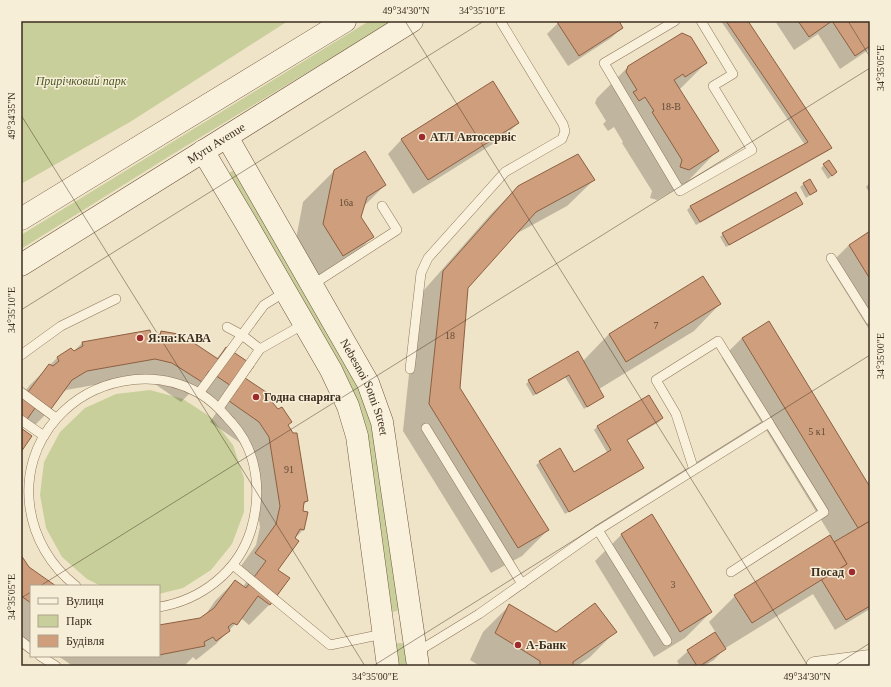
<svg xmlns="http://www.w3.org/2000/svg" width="891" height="687" font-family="Georgia,serif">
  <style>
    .green { fill: #c9cf9b }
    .shadow { fill: #0003 }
    .building { fill: #cf9f7d; stroke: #8d5f41 }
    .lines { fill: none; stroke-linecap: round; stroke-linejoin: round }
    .lane-casing { stroke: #8d765c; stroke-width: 10 }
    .street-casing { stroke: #8d765c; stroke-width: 19 }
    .secondary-casing { stroke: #6f573f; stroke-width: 23 }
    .lane { stroke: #faf1dc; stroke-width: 9 }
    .street { stroke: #faf1dc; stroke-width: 18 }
    .secondary { stroke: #faf1dc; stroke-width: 22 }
    .ticks { fill: none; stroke: #3d2e20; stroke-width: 1; stroke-opacity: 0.45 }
    .poi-dot { fill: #9e2a2b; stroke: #f7eed8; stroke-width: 1.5 }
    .labels { text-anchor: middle; stroke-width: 3; stroke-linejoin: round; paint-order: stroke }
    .number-label { font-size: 10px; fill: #624a37 }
    .park-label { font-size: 12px; font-style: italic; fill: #4d5a26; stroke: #f7eed8 }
    .poi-label { font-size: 12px; font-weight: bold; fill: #3d2e20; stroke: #f7eed8; text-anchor: start }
    .street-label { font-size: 12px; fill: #3d2e20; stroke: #f7eed8 }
    .neatline { fill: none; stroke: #3d2e20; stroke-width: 1.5 }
    .ticks-label { font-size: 10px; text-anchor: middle; fill: #3d2e20 }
  </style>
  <rect width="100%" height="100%" fill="#f0e4c8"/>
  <g class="green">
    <polygon points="21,21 288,21 130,122 21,184"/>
    <polygon points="369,21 392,21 173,154 21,249 21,235"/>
    <polygon points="232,171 238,171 369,407 401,608 397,611 392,612 389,608 366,441 228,174"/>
    <polygon points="150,390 183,399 212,418 233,445 244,478 244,512 232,544 211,570 183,588 159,594 159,586 101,586 87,579 62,557 46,528 40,495 44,462 60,432 85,408 116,394"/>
    <polygon points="398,643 403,643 407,648 409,666 397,666 394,649"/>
  </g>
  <g class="shadow">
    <polygon points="560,21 618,21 622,28 611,38 568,66 547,34"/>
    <polygon points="721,21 747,21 831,148 828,151 696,225 687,210 690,207 805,145"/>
    <polygon points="775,21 870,21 870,49 840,69 818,34 794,50"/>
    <polygon points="706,63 679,90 717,151 687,182 657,200 650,198 652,191 622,143 623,142 614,127 608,131 603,124 606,121 595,103 597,98 628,67"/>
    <polygon points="518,123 504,137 413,194 388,154 402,139"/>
    <polygon points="824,165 832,176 828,179 821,168"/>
    <polygon points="334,171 385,185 363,207 360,217 372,237 342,268 312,286 293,255 303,202"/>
    <polygon points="594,180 567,206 514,235 467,288 459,388 548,530 522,556 491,573 403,431 417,298 491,214 518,187"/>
    <polygon points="809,180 816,191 806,198 800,187"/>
    <polygon points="870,182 870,194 866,187"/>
    <polygon points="801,204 798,207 726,247 720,237 723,234"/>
    <polygon points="870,233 870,331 829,265 849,245"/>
    <polygon points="720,304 694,331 599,389 603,396 584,409 565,377 533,396 526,384 529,381 583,361 609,334"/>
    <polygon points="768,323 870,489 870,609 835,630 813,594 724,649 714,660 704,666 680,666 677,661 688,651 716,633 709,622 735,596 831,536 722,358 742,338"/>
    <polygon points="149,331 150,335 157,336 161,332 216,359 226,348 244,378 271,402 287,425 307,501 303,506 303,530 294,539 276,570 288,579 269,605 249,625 241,618 216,644 196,660 193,657 184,666 73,666 58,656 159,656 159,626 200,619 204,617 215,601 235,581 243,587 247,581 236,573 256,545 260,527 249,458 239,442 210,422 218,410 191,392 181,402 152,382 134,378 66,390 62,393 51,409 31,429 23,423 21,426 25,391 30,385 57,358 71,349 73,352 82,343"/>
    <polygon points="662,418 659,422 626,441 639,471 565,514 536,465 540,462 574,474 608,454 594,430 597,427"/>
    <polygon points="652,516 711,612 685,638 654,657 595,561 621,535"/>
    <polygon points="21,557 28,568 54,586 31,586 31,655 21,648 21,634 23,631 21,630"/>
    <polygon points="509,606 556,633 615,632 589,658 577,666 480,666 470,660 483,632"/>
  </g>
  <g class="building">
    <polygon points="559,21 619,21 623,28 579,56 557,22"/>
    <polygon points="726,21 748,21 832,148 700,222 690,206 808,142"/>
    <polygon points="798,21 870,21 870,46 855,56 832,21 809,37"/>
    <polygon points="682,33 691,37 707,63 685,77 683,74 674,80 719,151 689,170 680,167 682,160 652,112 654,111 645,97 639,101 633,92 637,90 626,72 628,66"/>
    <polygon points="493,81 519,123 428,180 401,139"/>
    <polygon points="365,151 386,185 367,197 361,217 374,237 343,256 323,224 334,170"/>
    <polygon points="578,154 595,180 536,212 468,288 460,388 549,530 518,548 429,404 443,271 518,186"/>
    <polygon points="829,160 837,172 832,176 823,164"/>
    <polygon points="810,179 817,191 810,195 803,183"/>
    <polygon points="796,192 803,204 729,245 722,233"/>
    <polygon points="870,231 870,279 849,245"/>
    <polygon points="703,276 721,304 626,362 609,334"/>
    <polygon points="769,321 870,487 870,521 858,528 742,338"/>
    <polygon points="150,330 151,334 160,335 161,331 178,334 177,339 186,342 188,339 218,359 226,347 254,366 245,378 275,398 272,402 278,409 282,407 292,422 288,425 293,433 297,433 308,501 304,502 303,511 308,512 304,530 300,529 295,538 299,541 278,570 290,578 270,605 258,596 237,625 233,623 228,627 230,631 216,641 213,637 204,642 205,646 159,655 159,625 200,618 214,608 235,580 246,588 266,561 255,553 276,524 280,506 269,437 259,422 229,401 237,390 209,371 202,382 172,363 155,359 87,371 72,380 51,409 40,401 21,428 21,387 28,392 49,364 53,366 59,361 57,357 71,348 74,351 83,346 82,342"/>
    <polygon points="578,351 604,397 587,407 569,375 536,394 528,380"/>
    <polygon points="649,395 663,418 627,440 644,468 569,512 539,461 560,448 574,472 611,450 597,426"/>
    <polygon points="21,428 32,436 21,452"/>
    <polygon points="652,514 712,612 680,632 621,534"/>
    <polygon points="870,521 870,606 846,620 821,579 847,564 834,542"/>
    <polygon points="830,535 847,564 752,623 734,595"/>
    <polygon points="21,555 29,567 56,586 31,586 31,603 21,596"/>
    <polygon points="595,603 617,632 573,662 573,666 540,666 540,661 495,633 509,604 556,632"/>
    <polygon points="715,632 726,649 700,666 697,666 687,650"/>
  </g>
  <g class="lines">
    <defs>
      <g id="lane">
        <polyline points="675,21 604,63 680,191 752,150 713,86 733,74 701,21"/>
        <polyline points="831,258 870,320"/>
        <polyline points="312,285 397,230 382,206"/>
        <polyline points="227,327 242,335 260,349"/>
        <polyline points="21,355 61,326 116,299"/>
        <polyline points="410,369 421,273 428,258 505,172 562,139 565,131 563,124 501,22"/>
        <polyline points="21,392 56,418"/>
        <polyline points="199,393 264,305 285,292"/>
        <polyline points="219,408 260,349 304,324"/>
        <polyline points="21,420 44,436"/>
        <polyline points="426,428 522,584"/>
        <polyline points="598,530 667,641"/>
        <polyline points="233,565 330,645 383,634"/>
        <polyline points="731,572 824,512 769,423"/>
        <path d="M76,586c-52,-40 -65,-117 -19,-168 35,-39 95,-51 142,-25 13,7 23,19 33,30 26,29 30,70 19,107 -13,42 -50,70 -92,77"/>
        <polyline points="21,641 31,649"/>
        <polyline points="417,652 479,614 598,530 769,423 718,341 656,380 676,414 694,470"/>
        <polyline points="40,656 56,666"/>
      </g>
      <polyline id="street" points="815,666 870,659"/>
      <g id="secondary">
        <path id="s1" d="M227,137l141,246 14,39 36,244"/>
        <polyline points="203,151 246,223 331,370 348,406 357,436 388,666"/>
        <polyline points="21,219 345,21"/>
        <path id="s2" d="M21,265l391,-244"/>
      </g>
    </defs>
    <use href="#lane" class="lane-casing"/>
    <use href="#street" class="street-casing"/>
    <use href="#secondary" class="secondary-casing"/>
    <use href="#lane" class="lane"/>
    <use href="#street" class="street"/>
    <use href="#secondary" class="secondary"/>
  </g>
  <path class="ticks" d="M405,21l403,645M848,21l22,36M21,22l2,-1M21,115l344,551M21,310l463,-289M40,586l830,-518M21,598l10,-6M373,666l497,-311M834,666l36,-23"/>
  <g class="poi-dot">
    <circle cx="422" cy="137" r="4"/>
    <circle cx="140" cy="338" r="4"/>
    <circle cx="256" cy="397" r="4"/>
    <circle cx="852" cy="572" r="4"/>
    <circle cx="518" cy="645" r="4"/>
  </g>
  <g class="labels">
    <g class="number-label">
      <text x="671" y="110">18-В</text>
      <text x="346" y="206">16а</text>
      <text x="656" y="329">7</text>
      <text x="450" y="339">18</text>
      <text x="817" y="435">5 к1</text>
      <text x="289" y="473">91</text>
      <text x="673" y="588">3</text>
    </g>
    <g class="park-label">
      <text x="81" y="85">Прирічковий парк</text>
    </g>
    <g class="poi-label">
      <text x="430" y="141">АТЛ Автосервіс</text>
      <text x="148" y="342">Я:на:КАВА</text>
      <text x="264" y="401">Годна снаряга</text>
      <text x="844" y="576" text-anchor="end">Посад</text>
      <text x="526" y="649">А-Банк</text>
    </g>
    <g class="street-label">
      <text dy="4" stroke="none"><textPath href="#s2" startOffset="230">Myru Avenue</textPath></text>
      <text dy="4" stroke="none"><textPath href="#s1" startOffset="286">Nebesnoi Sotni Street</textPath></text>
    </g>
  </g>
  <rect width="891" height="687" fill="none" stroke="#f7eed8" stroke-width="44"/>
  <rect x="30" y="585" width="130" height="72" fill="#f7eed8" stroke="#ada18e"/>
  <rect x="38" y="598" width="20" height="6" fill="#faf1dc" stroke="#ada18e"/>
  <text x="66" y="605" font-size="12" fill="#3d2e20">Вулиця</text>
  <rect x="38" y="615" width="20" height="12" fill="#c9cf9b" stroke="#ada18e"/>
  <text x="66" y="625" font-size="12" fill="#3d2e20">Парк</text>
  <rect x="38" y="635" width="20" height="12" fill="#cf9f7d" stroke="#ada18e"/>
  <text x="66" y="645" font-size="12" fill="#3d2e20">Будівля</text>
  <rect x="22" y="22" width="847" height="643" class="neatline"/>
  <g class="ticks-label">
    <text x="406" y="14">49°34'30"N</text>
    <text x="482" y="14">34°35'10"E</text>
    <text transform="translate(880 68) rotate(-90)" y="4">34°35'05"E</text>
    <text transform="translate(11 116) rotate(-90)" y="4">49°34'35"N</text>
    <text transform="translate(11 310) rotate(-90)" y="4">34°35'10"E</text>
    <text transform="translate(880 356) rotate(-90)" y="4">34°35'00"E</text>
    <text transform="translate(11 597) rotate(-90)" y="4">34°35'05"E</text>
    <text x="375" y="680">34°35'00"E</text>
    <text x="807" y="680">49°34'30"N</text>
  </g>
</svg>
